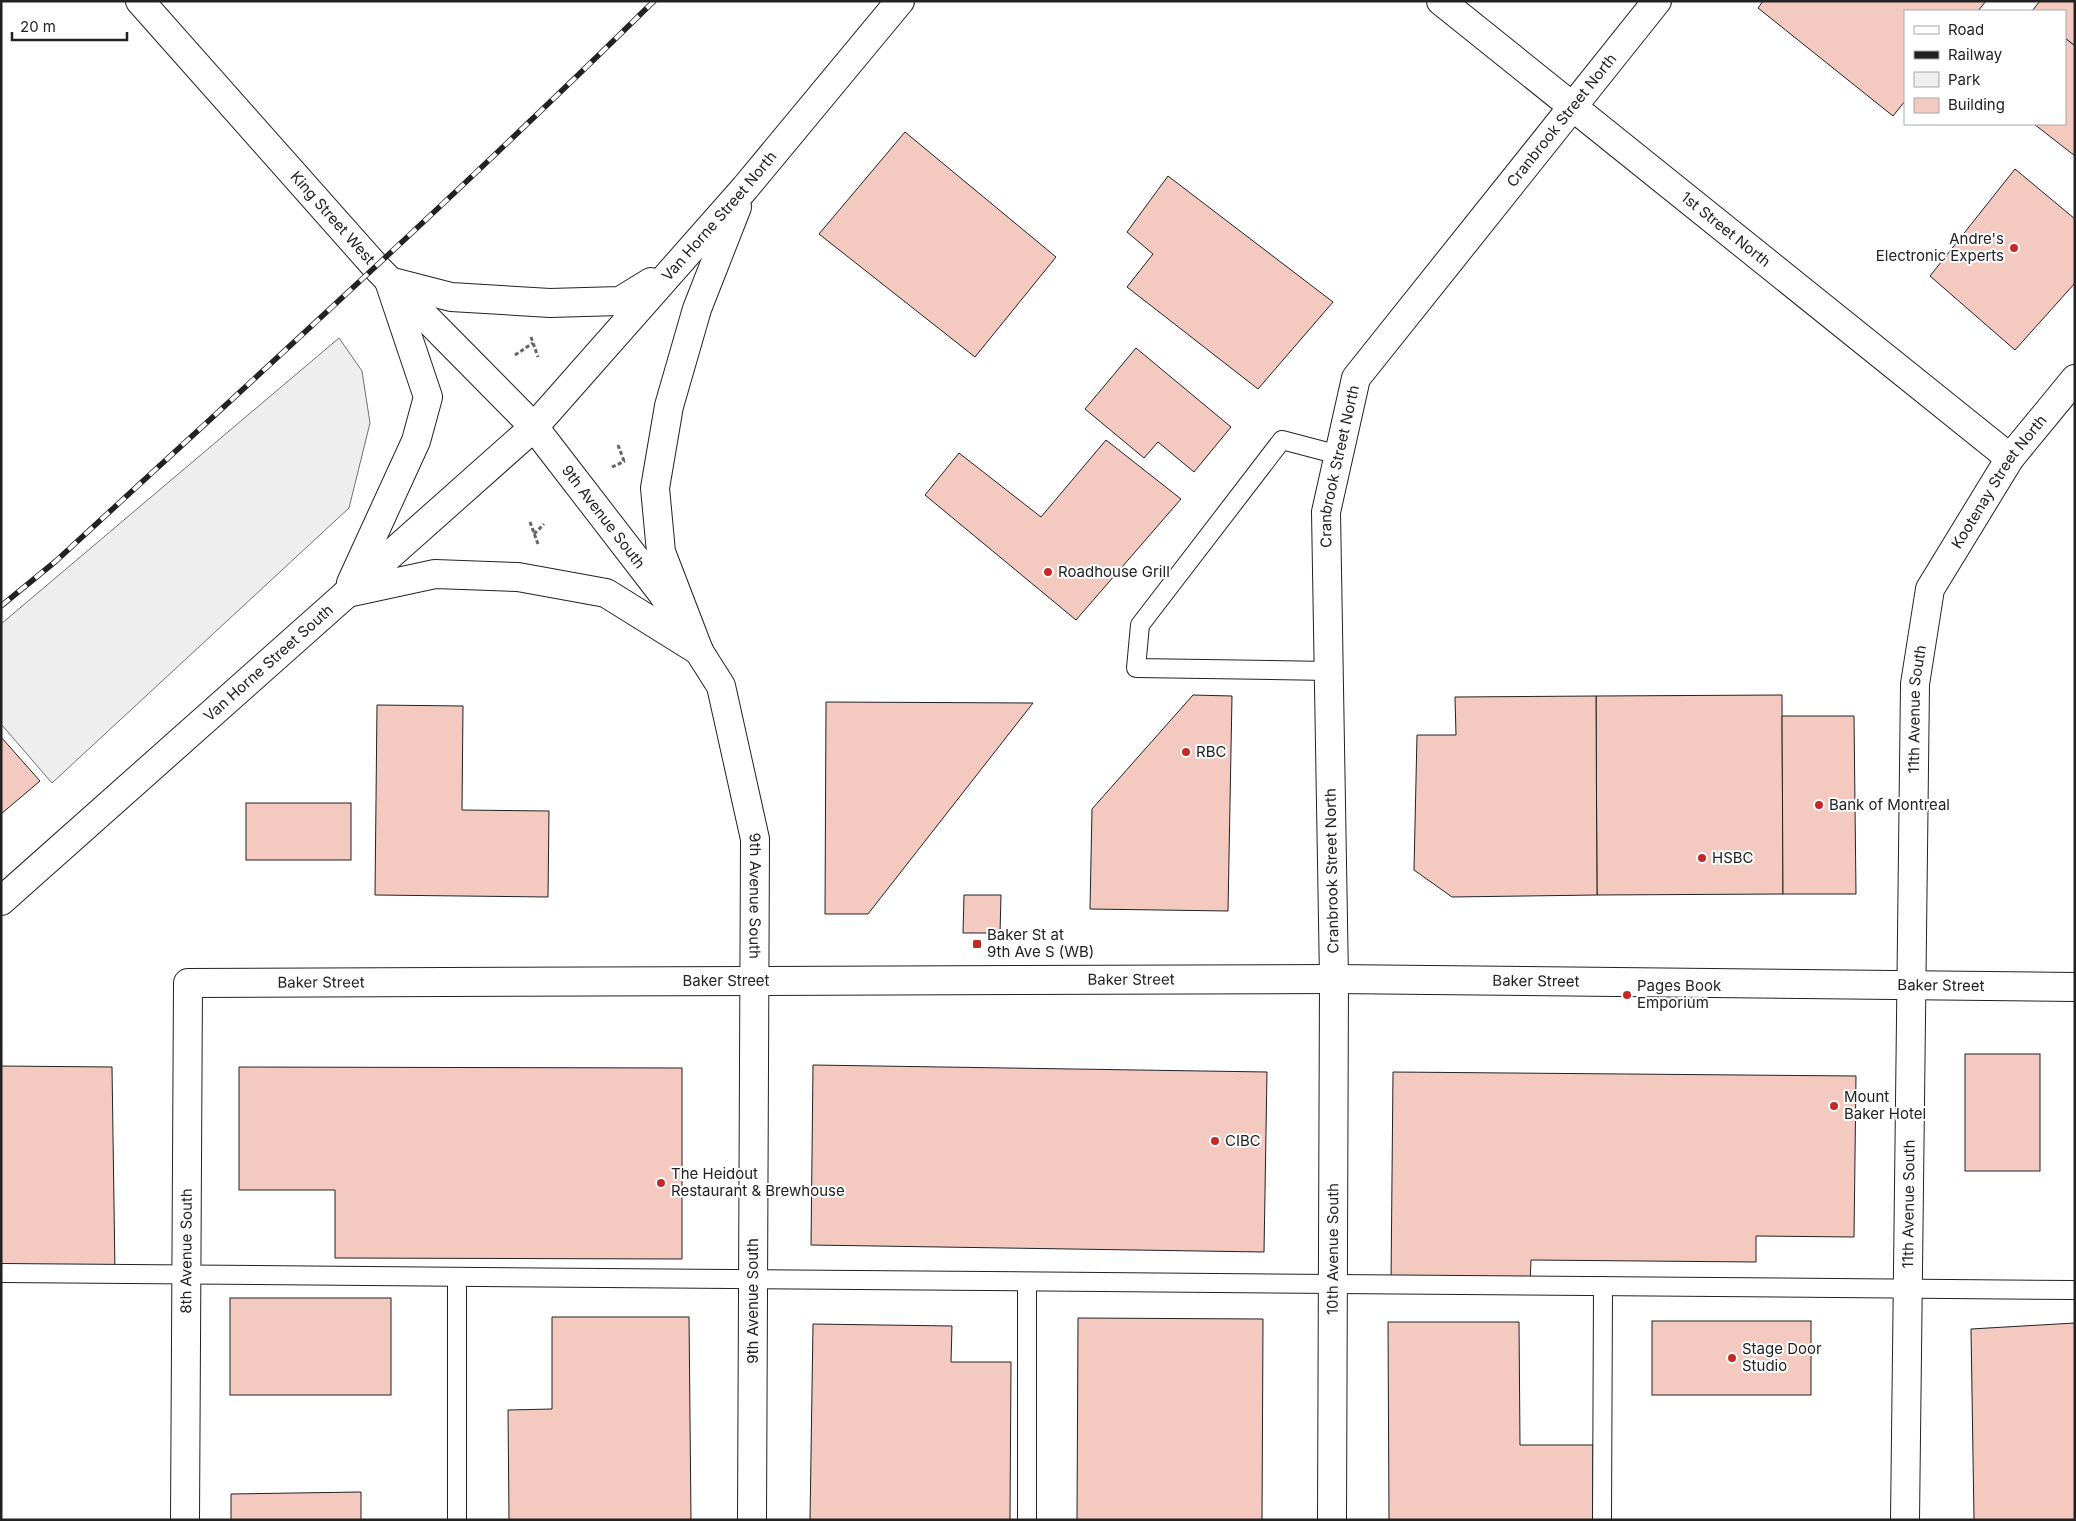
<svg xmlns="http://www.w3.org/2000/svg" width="2076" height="1521" font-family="Inter,sans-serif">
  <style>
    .green { fill: #eee; stroke: #6f6f6f }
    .building { fill: #f3c9c0; stroke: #222 }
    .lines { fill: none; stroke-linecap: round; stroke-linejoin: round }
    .service-casing { stroke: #222; stroke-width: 20 }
    .minor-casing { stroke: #222; stroke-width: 30 }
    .tertiary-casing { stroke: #222; stroke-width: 30 }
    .trunk-casing { stroke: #222; stroke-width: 30 }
    .path { stroke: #646464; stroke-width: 3; stroke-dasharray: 4 2.5; stroke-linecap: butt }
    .service { stroke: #fff; stroke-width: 18 }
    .minor { stroke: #fff; stroke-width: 28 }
    .tertiary { stroke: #fff; stroke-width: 28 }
    .trunk { stroke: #fff; stroke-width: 28 }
    .rail-casing { stroke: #222; stroke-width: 5.5 }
    .rail { stroke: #fff; stroke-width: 4; stroke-dasharray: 11; stroke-linecap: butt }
    .poi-dot { fill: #c62828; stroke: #fff; stroke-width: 2 }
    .labels { text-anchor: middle; stroke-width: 4; stroke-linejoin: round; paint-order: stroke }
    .street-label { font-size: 15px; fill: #222; stroke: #fff }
    .poi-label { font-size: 15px; fill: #222; stroke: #fff; text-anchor: start }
  </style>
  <rect width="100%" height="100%" fill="#fff"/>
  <polygon class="green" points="339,338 362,371 370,423 349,508 52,783 1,724 1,624"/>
  <g class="building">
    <polygon points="1763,1 1986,1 1978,11 1905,11 1905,101 1893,116 1758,8"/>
    <polygon points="2040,1 2075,1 2075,46 2065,38 2065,11 2032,11"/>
    <polygon points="2065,38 2075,46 2075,156 2034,124 2065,124"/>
    <polygon points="905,132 1056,257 975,357 819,234"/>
    <polygon points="2015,169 2075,219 2075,283 2015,350 1930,276"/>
    <polygon points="1168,176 1333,302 1258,389 1127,287 1153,254 1127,232"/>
    <polygon points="1136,348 1231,427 1194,472 1158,442 1144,458 1085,409"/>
    <polygon points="1106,440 1181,499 1076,620 925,495 959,453 1041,517"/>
    <polygon points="1193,695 1232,696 1228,911 1090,909 1092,809"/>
    <polygon points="1782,695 1783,894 1597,895 1596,696"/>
    <polygon points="1596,696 1597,895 1452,897 1414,870 1417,735 1456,735 1455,697"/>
    <polygon points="826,702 1033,703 868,914 825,914"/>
    <polygon points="377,705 463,706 462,810 549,811 548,897 375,895"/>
    <polygon points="1782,716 1854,716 1856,894 1783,894"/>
    <polygon points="1,737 40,781 1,814"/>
    <rect x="246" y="803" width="105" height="57"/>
    <polygon points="964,895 1001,895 1000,933 963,933"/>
    <rect x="1965" y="1054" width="75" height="117"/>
    <polygon points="813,1065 1267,1072 1264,1252 811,1245"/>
    <polygon points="1,1066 112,1067 115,1273 1,1269"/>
    <polygon points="239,1067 682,1068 682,1259 335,1258 335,1190 239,1190"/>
    <polygon points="1393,1072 1856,1076 1854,1237 1756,1236 1756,1262 1531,1260 1530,1284 1391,1283"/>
    <rect x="230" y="1298" width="161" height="97"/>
    <polygon points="552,1317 689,1317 691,1520 509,1520 508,1410 552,1409"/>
    <polygon points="1078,1318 1263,1319 1262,1520 1077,1520"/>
    <rect x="1652" y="1321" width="159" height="74"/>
    <polygon points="1388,1322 1519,1322 1520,1445 1593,1445 1593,1520 1389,1520"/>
    <polygon points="2075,1323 2075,1520 1974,1520 1971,1329"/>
    <polygon points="813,1324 952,1326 951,1362 1011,1362 1010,1520 810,1520"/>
    <polygon points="361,1492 361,1520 231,1520 231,1494"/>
  </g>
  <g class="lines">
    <defs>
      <g id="service">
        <polyline points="1329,671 1136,668 1140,625 1282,440 1339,455"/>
        <polyline points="1,1273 2075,1290"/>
        <polyline points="457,1277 457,1520"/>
        <polyline points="1027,1520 1027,1282"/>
        <polyline points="1602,1520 1603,1286"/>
      </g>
      <g id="minor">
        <path id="s1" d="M1441,1l569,457"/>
        <path id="s2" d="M185,1520l3,-537 567,-2"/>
        <path id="s3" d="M1332,1520l2,-541"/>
      </g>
      <g id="tertiary">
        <path id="s4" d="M140,1l236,266 158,160 128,166 59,93 34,153 -3,681"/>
        <path id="s5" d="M1334,979l-8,-467 30,-134 301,-377"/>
        <path id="s6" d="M755,981l579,-2 741,8"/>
        <path id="s7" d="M1905,1520l10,-836 15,-95 80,-131 65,-79"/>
      </g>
      <g id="trunk">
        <polyline points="389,281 451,297 550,303 620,301 651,282"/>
        <polyline points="351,583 416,441 428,397 389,281"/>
        <polyline points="347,593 435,574 518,577 606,593 699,651"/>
        <polyline points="699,651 661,552 655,488 669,406 697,309 737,207"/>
        <path id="s8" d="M1,901l533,-474 211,-239 155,-187"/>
      </g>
    </defs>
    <use href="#service" class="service-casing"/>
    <use href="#minor" class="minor-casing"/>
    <use href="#tertiary" class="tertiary-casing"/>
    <use href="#trunk" class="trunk-casing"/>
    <g class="path">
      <polyline points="531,337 538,357"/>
      <polyline points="515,355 533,343"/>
      <polyline points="618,445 624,461"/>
      <polyline points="612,467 625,461"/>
      <polyline points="530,522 538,544"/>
      <polyline points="534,534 544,524"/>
    </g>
    <use href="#service" class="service"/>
    <use href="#minor" class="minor"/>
    <use href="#tertiary" class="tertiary"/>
    <use href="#trunk" class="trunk"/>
    <defs>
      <path id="rail" d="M1,606l55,-45c201,-185 403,-368 598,-560"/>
    </defs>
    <use href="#rail" class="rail-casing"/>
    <use href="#rail" class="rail"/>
  </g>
  <g class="poi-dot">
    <circle cx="2014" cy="248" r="5"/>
    <circle cx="1048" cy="572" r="5"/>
    <circle cx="1186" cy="752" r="5"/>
    <circle cx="1819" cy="805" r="5"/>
    <circle cx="1702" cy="858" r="5"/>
    <rect x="972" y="939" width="10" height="10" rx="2.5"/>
    <circle cx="1627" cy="995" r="5"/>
    <circle cx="1834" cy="1106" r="5"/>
    <circle cx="1215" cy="1141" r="5"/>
    <circle cx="661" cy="1183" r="5"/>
    <circle cx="1732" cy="1358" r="5"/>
  </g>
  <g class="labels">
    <g class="street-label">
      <text dy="5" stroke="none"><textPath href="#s5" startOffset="934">Cranbrook Street North</textPath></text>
      <text dy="5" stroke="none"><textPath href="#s8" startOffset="994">Van Horne Street North</textPath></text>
      <text dy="5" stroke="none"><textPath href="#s4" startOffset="290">King Street West</textPath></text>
      <text dy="5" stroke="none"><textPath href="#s1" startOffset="365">1st Street North</textPath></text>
      <text dy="5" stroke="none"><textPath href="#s5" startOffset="514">Cranbrook Street North</textPath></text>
      <text dy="5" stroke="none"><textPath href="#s7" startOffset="1060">Kootenay Street North</textPath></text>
      <text dy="5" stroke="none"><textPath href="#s4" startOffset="694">9th Avenue South</textPath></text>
      <text dy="5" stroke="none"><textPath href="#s8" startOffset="358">Van Horne Street South</textPath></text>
      <text dy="5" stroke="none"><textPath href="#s7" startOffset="811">11th Avenue South</textPath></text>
      <text transform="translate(1332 871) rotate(-91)" y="5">Cranbrook Street North</text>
      <text dy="5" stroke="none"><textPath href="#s4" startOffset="1114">9th Avenue South</textPath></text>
      <text dy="5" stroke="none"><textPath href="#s6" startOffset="376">Baker Street</textPath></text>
      <text x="726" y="986">Baker Street</text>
      <text dy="5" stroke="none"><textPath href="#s6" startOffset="781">Baker Street</textPath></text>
      <text dy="5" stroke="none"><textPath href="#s2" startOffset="670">Baker Street</textPath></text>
      <text dy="5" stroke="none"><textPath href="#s6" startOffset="1186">Baker Street</textPath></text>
      <text dy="5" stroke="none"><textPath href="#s7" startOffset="316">11th Avenue South</textPath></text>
      <text dy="5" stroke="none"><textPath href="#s3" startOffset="271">10th Avenue South</textPath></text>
      <text dy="5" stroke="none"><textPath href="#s2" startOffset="269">8th Avenue South</textPath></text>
      <text transform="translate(753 1301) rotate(-90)" y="5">9th Avenue South</text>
    </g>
    <g class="poi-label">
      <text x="2004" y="244" text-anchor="end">Andre's<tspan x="2004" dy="17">Electronic Experts</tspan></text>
      <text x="1058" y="577">Roadhouse Grill</text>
      <text x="1196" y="757">RBC</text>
      <text x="1829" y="810">Bank of Montreal</text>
      <text x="1712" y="863">HSBC</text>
      <text x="987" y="940">Baker St at<tspan x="987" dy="17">9th Ave S (WB)</tspan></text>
      <text x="1637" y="991">Pages Book<tspan x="1637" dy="17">Emporium</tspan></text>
      <text x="1844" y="1102">Mount<tspan x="1844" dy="17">Baker Hotel</tspan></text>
      <text x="1225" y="1146">CIBC</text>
      <text x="671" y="1179">The Heidout<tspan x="671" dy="17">Restaurant &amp; Brewhouse</tspan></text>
      <text x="1742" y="1354">Stage Door<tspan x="1742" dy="17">Studio</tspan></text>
    </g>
  </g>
  <rect width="2076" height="1521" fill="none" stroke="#222222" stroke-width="5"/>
  <rect x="1904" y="10" width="162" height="115" fill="#ffffff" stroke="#a7a7a7"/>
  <rect x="1914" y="26" width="25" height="8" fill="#ffffff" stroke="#a7a7a7"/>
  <text x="1948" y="35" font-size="15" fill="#222222">Road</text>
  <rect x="1914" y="51" width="25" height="8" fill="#222222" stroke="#a7a7a7"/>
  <text x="1948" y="60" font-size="15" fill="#222222">Railway</text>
  <rect x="1914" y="72" width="25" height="15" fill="#eeeeee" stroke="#a7a7a7"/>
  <text x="1948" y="85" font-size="15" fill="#222222">Park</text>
  <rect x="1914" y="98" width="25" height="15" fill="#f3c9c0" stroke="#a7a7a7"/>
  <text x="1948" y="110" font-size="15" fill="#222222">Building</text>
  <path d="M12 32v8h115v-8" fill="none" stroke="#222222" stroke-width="2.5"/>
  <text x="20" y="32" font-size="15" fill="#222222" stroke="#ffffff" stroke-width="4" paint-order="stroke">20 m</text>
</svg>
